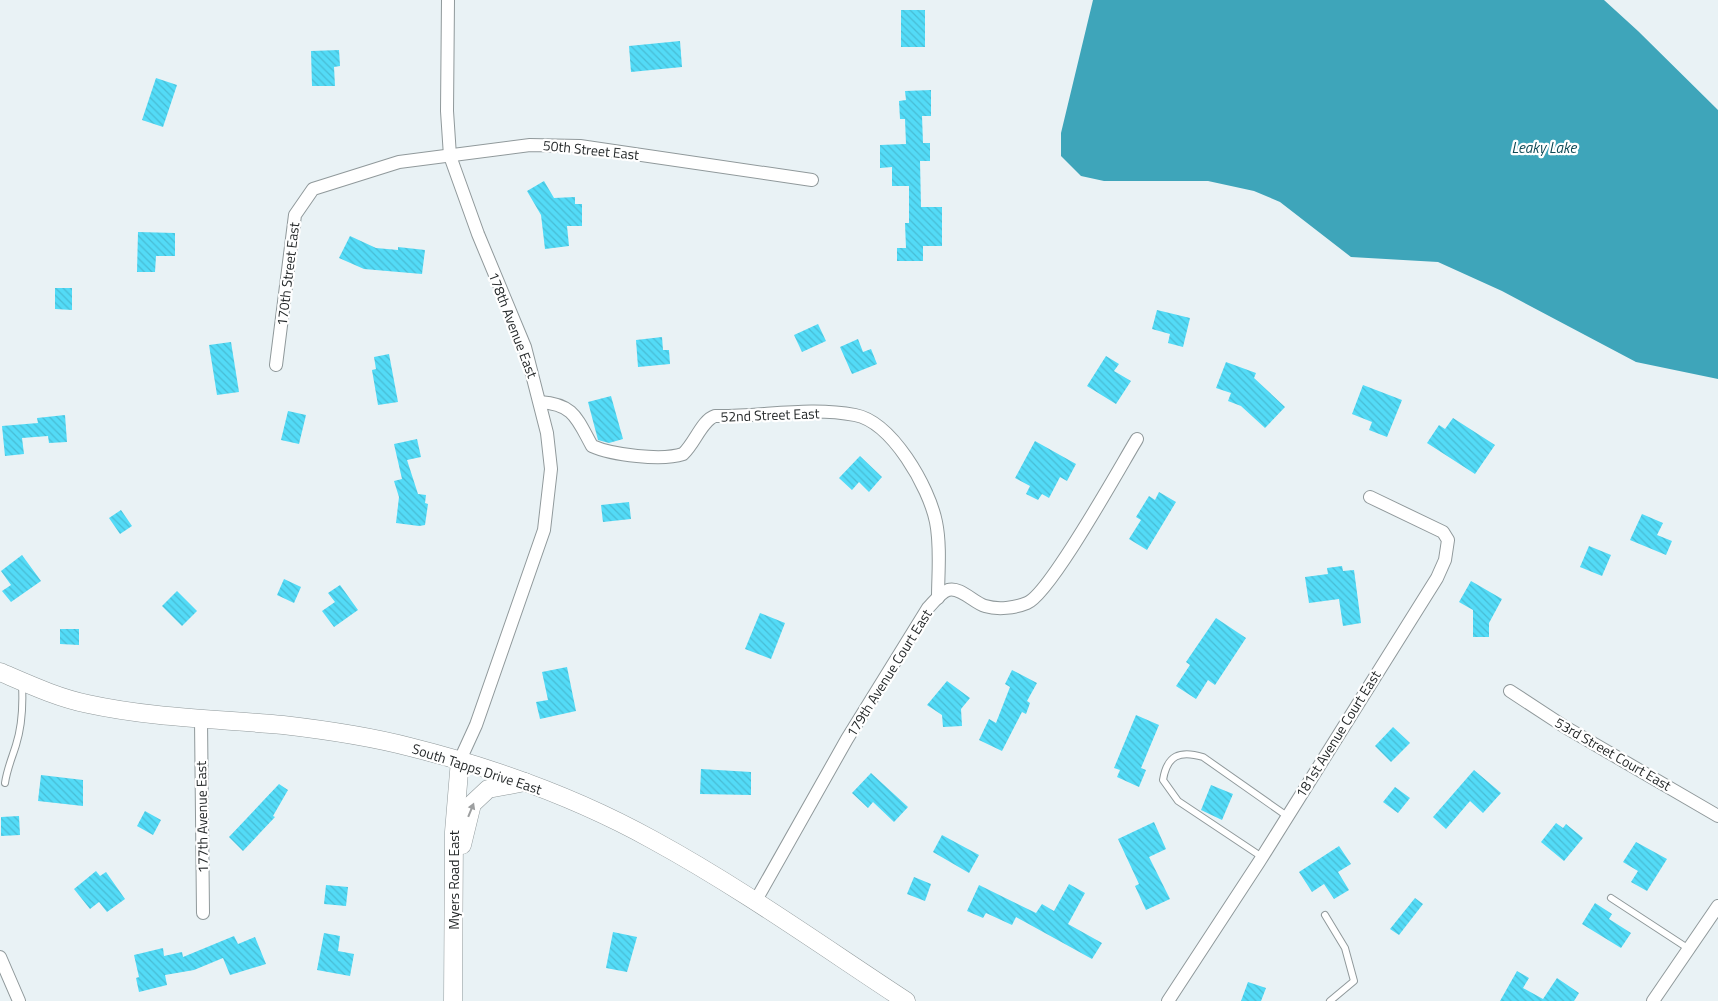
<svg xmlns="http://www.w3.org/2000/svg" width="1718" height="1001" font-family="'Titillium Web',sans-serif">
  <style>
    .water { fill: #3ea5ba }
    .building { fill: url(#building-back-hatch) }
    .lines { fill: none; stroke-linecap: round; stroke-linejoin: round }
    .lane-casing { stroke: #90999b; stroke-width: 8 }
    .street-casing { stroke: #90999b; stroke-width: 14 }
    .secondary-casing { stroke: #90999b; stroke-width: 19 }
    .lane { stroke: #fff; stroke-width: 6 }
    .street { stroke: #fff; stroke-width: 12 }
    .secondary { stroke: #fff; stroke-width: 18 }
    .oneway { fill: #9d9fa0 }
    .labels { text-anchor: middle; stroke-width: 4.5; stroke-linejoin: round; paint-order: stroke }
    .street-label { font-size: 14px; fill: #262a2b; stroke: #fff }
    .water-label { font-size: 15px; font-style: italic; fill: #0e4a56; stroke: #fff }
  </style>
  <defs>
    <pattern id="building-back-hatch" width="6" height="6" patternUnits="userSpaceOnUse" patternTransform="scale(1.25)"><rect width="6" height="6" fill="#53dbf7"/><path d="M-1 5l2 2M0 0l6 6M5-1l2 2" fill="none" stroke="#48bcd4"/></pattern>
  </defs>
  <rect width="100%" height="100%" fill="#e9f2f5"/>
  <polygon class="water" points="1093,0 1604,0 1638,31 1718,110 1718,379 1636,362 1502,291 1438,262 1351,257 1280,202 1254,191 1208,181 1104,181 1081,176 1061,156 1061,133"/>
  <g class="building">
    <rect x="901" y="10" width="24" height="37"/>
    <polygon points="680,41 682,67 631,72 629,46"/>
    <polygon points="339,50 340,66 334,67 335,86 312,86 311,51"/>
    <polygon points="156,78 177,85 163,127 142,120"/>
    <polygon points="931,90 931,116 922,116 923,143 930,143 930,161 920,161 921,207 942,207 942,246 923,246 923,261 897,261 897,248 906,248 905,223 909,223 909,186 892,186 892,167 880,168 880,145 906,144 905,119 900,119 899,101 906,100 905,91"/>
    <polygon points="544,181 554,198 575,197 575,204 582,204 582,226 567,226 569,246 545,249 541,215 527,191"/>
    <polygon points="138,232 175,233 175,256 156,256 155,272 137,272"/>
    <polygon points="350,236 376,248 398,250 398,247 425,250 422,274 364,269 339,258"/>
    <polygon points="55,288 72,288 72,310 55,309"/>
    <polygon points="1157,310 1190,318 1183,347 1168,343 1170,334 1152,329"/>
    <polygon points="818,324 826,341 802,352 794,335"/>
    <polygon points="662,337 663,350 669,350 670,364 638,367 636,340"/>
    <polygon points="858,339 863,352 871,349 877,364 852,374 840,347"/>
    <polygon points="231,342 239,392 217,395 209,345"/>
    <polygon points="389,354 398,402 378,405 372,370 376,369 374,357"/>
    <polygon points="1106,356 1119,364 1114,371 1131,381 1116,404 1087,386"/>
    <polygon points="1226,362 1256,373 1254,378 1285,407 1265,428 1241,406 1228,401 1231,393 1216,388"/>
    <polygon points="1363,385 1402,400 1387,437 1369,430 1372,422 1352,414"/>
    <polygon points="611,396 623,439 609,443 598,440 588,402"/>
    <polygon points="288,411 306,415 299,444 281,440"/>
    <polygon points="65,415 67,442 49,443 48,436 22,438 24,454 5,456 2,426 38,423 37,418"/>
    <polygon points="1453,418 1495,445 1475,474 1427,443 1439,425 1445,429"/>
    <polygon points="417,439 421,457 407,460 418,494 426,495 425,503 428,504 425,525 419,526 396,523 399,497 394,481 402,479 394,444"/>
    <polygon points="1035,441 1076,464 1067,481 1060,477 1049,498 1042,494 1038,500 1026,494 1030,486 1015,478"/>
    <polygon points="860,456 882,477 869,492 859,482 852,490 839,478"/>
    <polygon points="1159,492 1176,502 1147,550 1129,539 1141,520 1136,517 1149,496 1155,500"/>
    <polygon points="629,502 631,519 603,522 601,505"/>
    <polygon points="121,510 132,526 120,534 109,518"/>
    <polygon points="1642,514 1663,523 1657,535 1672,541 1666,555 1630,540"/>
    <polygon points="1589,546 1611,555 1602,576 1580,567"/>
    <polygon points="22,555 41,581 11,602 2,591 11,585 1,571"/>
    <polygon points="1342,566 1343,571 1354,570 1361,623 1343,626 1339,599 1309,603 1305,577 1328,574 1327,568"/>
    <polygon points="284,579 301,587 294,603 277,595"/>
    <polygon points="1471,581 1502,599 1489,623 1489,637 1473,637 1473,610 1459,602"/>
    <polygon points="340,585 358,610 334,627 322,611 335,602 328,593"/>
    <polygon points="177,591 197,611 182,626 162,606"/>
    <polygon points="760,613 785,623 771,659 745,649"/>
    <polygon points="1216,618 1246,638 1215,685 1208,680 1196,699 1176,686 1190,665 1186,662"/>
    <polygon points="60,629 79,629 79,645 60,644"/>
    <polygon points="567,667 576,711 540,719 536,702 548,700 542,672"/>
    <polygon points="1012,670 1037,683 1027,701 1030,703 1026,714 1022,712 1002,751 979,740 989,719 996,723 1010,687 1005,684"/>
    <polygon points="947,681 970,698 961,709 962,726 943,727 942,715 927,705"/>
    <polygon points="1136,715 1159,725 1141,768 1146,770 1139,787 1117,777 1120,770 1114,768"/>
    <polygon points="1393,727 1410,743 1391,762 1375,746"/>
    <polygon points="701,769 751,772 751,795 700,794"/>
    <polygon points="1474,770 1501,793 1483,813 1470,801 1446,829 1433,817"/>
    <polygon points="871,773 908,807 894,822 873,802 868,808 852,793"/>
    <polygon points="41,775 83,780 83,806 38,801"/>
    <polygon points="279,784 288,790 273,816 275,817 243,851 229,837"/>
    <polygon points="1211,785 1233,794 1222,820 1201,810"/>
    <polygon points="1395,787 1410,798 1398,813 1383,802"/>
    <polygon points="145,811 161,820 153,835 137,826"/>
    <polygon points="19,816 20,835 1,836 1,817"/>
    <polygon points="1154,822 1166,849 1149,857 1170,899 1146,910 1135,886 1139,884 1118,839"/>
    <polygon points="1556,823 1563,828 1566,824 1583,838 1564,861 1541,842"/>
    <polygon points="942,835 979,855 969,873 933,852"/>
    <polygon points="1636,842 1667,859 1647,891 1631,882 1638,871 1623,862"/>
    <polygon points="1339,846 1351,864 1338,872 1349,890 1334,899 1324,884 1312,892 1299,872"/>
    <polygon points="96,871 100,876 106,872 125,899 107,912 99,902 90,909 74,889"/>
    <polygon points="914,877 931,884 925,901 907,894"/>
    <polygon points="1069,884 1085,893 1068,924 1102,943 1092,959 1016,917 1012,925 986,913 983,918 967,911 979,885 1036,913 1042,904 1054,911"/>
    <polygon points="326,885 348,887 346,906 324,904"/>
    <polygon points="1415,898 1423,904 1399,935 1390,929"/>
    <polygon points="1595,903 1612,914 1609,919 1631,933 1621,948 1582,924"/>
    <polygon points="613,932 637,937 627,972 606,968"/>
    <polygon points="324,933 340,936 338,951 354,954 350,976 317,970"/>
    <polygon points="234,936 238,944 255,937 266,964 230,975 223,958 194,970 165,975 167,985 139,992 136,978 139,977 134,955 163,948 164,956 182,952 183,957"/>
    <polygon points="1517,971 1529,978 1523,988 1543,999 1557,978 1579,993 1574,1001 1500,1001"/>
    <polygon points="1248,982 1266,988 1261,1001 1241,1001"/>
  </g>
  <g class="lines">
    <defs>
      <g id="lane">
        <path d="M5,783c2,-14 7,-25 11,-38 6,-19 7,-41 6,-60"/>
        <path d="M1262,857l-84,-56 -15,-21c4,-25 17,-30 40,-23l84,59"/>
        <polyline points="1611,898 1689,949"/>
        <polyline points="1325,915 1345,948 1354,981 1330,1001"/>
      </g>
      <g id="street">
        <polyline points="448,0 447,111 450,156 478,234 525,347 547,433 551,469 544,530 476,725 460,760"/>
        <polyline points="276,365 295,215 313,189 399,162 530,145 580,146 812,180"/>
        <path d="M540,402c34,2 37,17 52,44 20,9 70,15 91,8 12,-11 19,-34 32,-38 46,1 94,-10 140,-1 37,7 74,72 81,107 5,24 2,52 2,76"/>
        <polyline points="1510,691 1565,727 1718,816"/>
        <polyline points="201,720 203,913"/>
        <path d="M755,902l92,-163 81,-131c6,-6 12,-15 20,-18 12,-4 26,13 37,16 13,4 30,2 42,-3 23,-9 93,-136 110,-164"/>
        <polyline points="0,957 19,1001"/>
        <polyline points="1168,1001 1259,862 1437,578 1445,560 1448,540 1443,532 1370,497"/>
        <polyline points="1653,1001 1718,906"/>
      </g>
      <g id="secondary">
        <path d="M0,672c28,12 58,26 88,32 64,14 130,15 195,21 43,5 85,11 127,22 84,21 167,51 243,93 88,48 169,106 253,161"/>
        <polyline points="462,845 472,804 488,789 525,782"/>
        <polyline points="453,1001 454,832 460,760"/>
      </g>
    </defs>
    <use href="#lane" class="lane-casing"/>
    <use href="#street" class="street-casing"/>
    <use href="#secondary" class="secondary-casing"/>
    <use href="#lane" class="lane"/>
    <use href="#street" class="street"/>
    <use href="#secondary" class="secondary"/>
  </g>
  <defs><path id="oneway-solid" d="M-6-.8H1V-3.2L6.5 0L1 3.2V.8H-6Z" transform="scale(1.25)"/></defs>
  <use class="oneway" href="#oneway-solid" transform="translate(471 810) rotate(-68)"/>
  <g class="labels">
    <g class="street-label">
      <text transform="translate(591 150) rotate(6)" y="5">50th Street East</text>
      <text transform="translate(288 274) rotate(-83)" y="5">170th Street East</text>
      <text transform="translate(513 325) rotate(69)" y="5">178th Avenue East</text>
      <text transform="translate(770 415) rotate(-2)" y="5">52nd Street East</text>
      <text transform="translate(889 673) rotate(-58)" y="5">179th Avenue Court East</text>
      <text transform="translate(1338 734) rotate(-58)" y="5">181st Avenue Court East</text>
      <text transform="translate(1613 754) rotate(30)" y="5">53rd Street Court East</text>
      <text transform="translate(477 769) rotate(18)" y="5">South Tapps Drive East</text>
      <text transform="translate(202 817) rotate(-91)" y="5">177th Avenue East</text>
      <text transform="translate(454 880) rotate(-90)" y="5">Myers Road East</text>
    </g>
    <g class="water-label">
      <text x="1544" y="153">Leaky Lake</text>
    </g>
  </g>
</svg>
